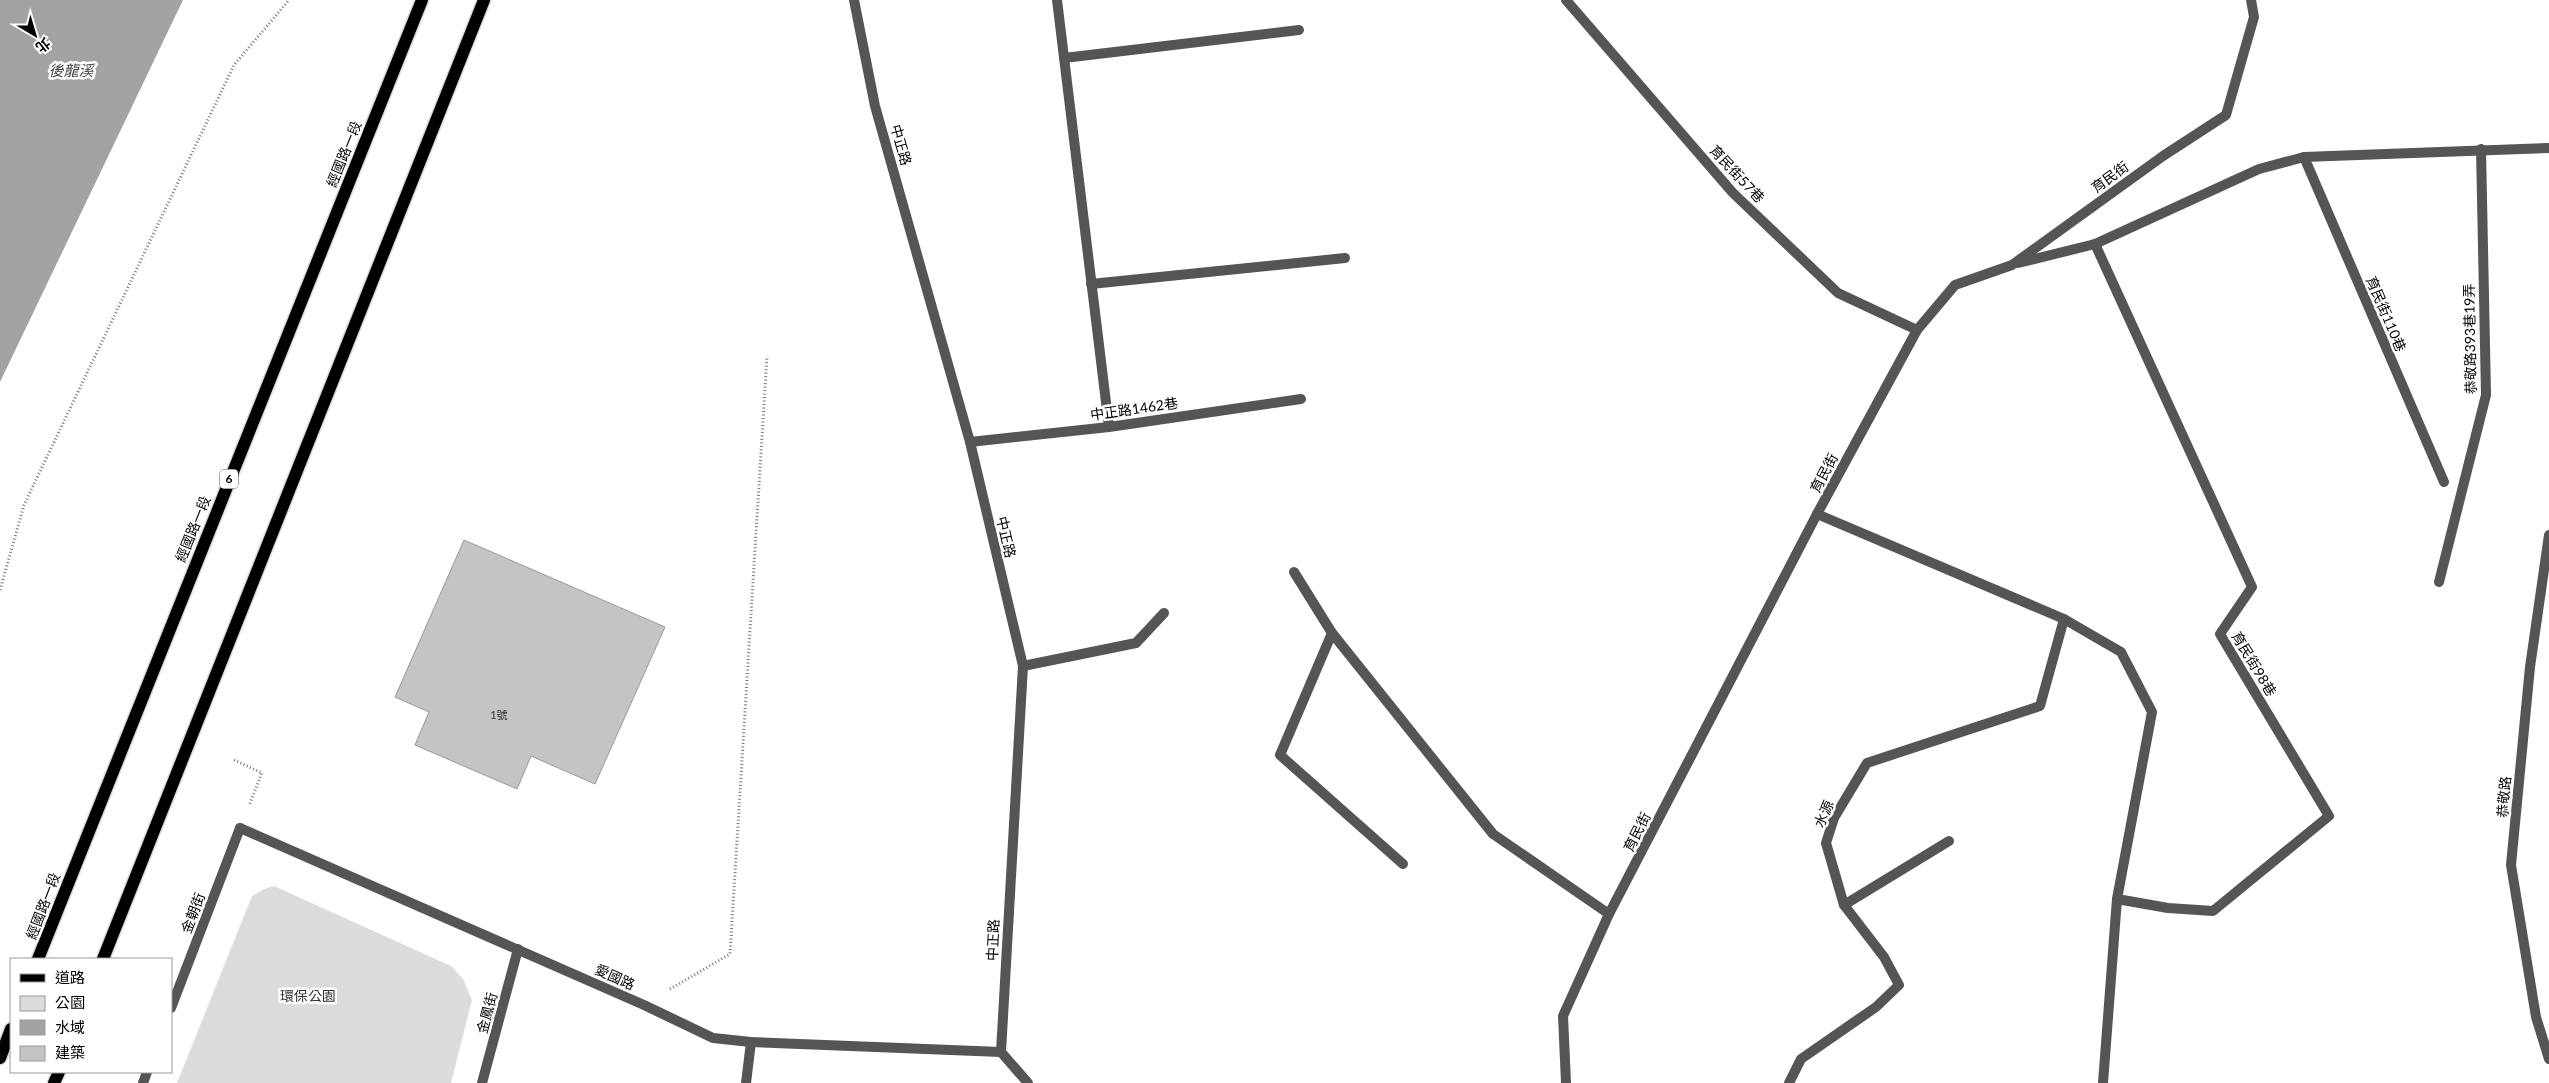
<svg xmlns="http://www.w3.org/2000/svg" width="2549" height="1083" font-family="Lato,'Noto Sans TC',sans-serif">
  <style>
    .green { fill: #dcdcdc }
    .water { fill: #a3a3a3 }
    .building { fill: #c4c4c4; stroke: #999 }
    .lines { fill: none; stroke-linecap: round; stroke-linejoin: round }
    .primary-casing { stroke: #dbdbdb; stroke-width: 15 }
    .path { stroke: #777; stroke-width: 3; stroke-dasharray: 1 2.5; stroke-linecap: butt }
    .service { stroke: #555; stroke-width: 10 }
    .minor { stroke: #555; stroke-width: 10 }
    .tertiary { stroke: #555; stroke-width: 10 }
    .primary { stroke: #000; stroke-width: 12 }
    .labels { text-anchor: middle; stroke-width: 5; stroke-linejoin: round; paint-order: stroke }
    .number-label { font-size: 11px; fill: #313131 }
    .shield { fill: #fff; stroke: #4c4c4c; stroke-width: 1 }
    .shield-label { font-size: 12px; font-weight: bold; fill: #000 }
    .street-label { font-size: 14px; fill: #000; stroke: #fff }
    .park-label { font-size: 14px; fill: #333; stroke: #fff }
    .water-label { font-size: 15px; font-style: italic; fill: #444; stroke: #fff }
  </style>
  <rect width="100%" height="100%" fill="#fff"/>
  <polygon class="green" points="274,886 451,966 463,979 472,1000 451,1083 177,1083 252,896 264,889"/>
  <polygon class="water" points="0,0 183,0 0,382"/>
  <polygon class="building" points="464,540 665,627 595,784 531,756 517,789 415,745 429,712 395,697"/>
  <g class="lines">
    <defs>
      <g id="primary">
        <polyline points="38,959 422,0"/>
        <polyline points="103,959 484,0"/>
        <polyline points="0,1058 11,1029"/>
        <polyline points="54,1083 59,1072"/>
      </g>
    </defs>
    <use href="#primary" class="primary-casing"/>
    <g class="path">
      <polyline points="0,590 24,505 234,65 289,0"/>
      <polyline points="234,760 262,773 249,806"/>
      <polyline points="670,989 730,954 767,356"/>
    </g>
    <g class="service">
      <polyline points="1057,0 1109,427"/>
      <polyline points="1064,58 1299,30"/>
      <polyline points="2304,157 2444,482"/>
      <polyline points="2095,244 2252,587 2220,634 2329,816 2213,911 2168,908 2117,899"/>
      <polyline points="1091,284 1345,258"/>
      <polyline points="970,442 1109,427 1301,399"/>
      <polyline points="1294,572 1332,633 1493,834 1609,914"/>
      <polyline points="2439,582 2486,395 2481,149"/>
      <polyline points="1332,633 1280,755 1403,864"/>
      <polyline points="1023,666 1136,643 1164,613"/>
      <polyline points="1844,905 1949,841"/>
      <polyline points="171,1008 240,828"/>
      <polyline points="143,1083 147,1072"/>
    </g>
    <g class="minor">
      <polyline points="1566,0 1733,193 1838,293 1917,330"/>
      <polyline points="2018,263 2095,244 2259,169 2304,157 2549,148"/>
      <polyline points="1817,514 2064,619 2121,652 2152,712 2117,899 2103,1083"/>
      <polyline points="2549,535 2530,667 2511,865 2536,1017 2549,1059"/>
      <polyline points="240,828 644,1005 713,1038 751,1042"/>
      <polyline points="482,1083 518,949"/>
      <polyline points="1566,1083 1563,1016 1609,914 1817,514 1917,330 1955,285 2012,265 2163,156 2226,115 2254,17 2251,0"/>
      <polyline points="1789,1083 1801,1059 1876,1007 1899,985 1884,957 1844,905 1826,843 1834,818 1867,763 2040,706 2064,619"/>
    </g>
    <g class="tertiary">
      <polyline points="854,0 875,106 970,442 1023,666 1001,1052 1028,1083"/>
      <polyline points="746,1083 751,1042 1001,1052"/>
    </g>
    <use href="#primary" class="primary"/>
  </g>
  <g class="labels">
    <g class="number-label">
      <text x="499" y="719">1號</text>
    </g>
    <rect class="shield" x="220" y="469.5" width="18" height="19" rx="4"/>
    <g class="shield-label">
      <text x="229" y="483">6</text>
    </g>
    <g class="street-label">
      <text transform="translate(901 145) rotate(74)" y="5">中正路</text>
      <text transform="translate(344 154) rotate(-68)" y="5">經國路一段</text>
      <text transform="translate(1737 174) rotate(47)" y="5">育民街57巷</text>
      <text transform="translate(2110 177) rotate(-36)" y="5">育民街</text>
      <text transform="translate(2386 314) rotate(67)" y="5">育民街110巷</text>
      <text transform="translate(2470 339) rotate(-91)" y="5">恭敬路393巷19弄</text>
      <text transform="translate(1134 409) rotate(-8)" y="5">中正路1462巷</text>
      <text transform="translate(1824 473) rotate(-62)" y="5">育民街</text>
      <text transform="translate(193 529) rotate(-68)" y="5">經國路一段</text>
      <text transform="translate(1006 537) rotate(77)" y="5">中正路</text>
      <text transform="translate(2254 664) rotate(59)" y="5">育民街98巷</text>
      <text transform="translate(2504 797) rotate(-85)" y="5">恭敬路</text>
      <text transform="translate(1824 814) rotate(-66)" y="5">水源</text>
      <text transform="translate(1637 832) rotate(-63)" y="5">育民街</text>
      <text transform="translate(43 906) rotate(-69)" y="5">經國路一段</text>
      <text transform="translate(193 913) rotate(-69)" y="5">金朝街</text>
      <text transform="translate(993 940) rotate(-87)" y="5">中正路</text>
      <text transform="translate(615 977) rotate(24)" y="5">愛國路</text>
      <text transform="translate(487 1013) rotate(-75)" y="5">金鳳街</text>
    </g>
    <g class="park-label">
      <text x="308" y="1001">環保公園</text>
    </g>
    <g class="water-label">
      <text x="71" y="76">後龍溪</text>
    </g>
  </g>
  <rect x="10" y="958" width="162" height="115" fill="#ffffff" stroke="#999999"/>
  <rect x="20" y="974" width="25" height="8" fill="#000000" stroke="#999999"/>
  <text x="55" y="983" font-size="15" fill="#000000">道路</text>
  <rect x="20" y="996" width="25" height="15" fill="#dcdcdc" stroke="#999999"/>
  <text x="55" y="1008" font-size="15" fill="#000000">公園</text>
  <rect x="20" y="1020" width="25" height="15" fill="#a3a3a3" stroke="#999999"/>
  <text x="55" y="1033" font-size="15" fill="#000000">水域</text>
  <rect x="20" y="1046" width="25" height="15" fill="#c4c4c4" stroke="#999999"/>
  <text x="55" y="1058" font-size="15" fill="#000000">建築</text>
  <g transform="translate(35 35) rotate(142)" stroke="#ffffff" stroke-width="4" paint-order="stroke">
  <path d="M0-4L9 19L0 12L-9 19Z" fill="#000000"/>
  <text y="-8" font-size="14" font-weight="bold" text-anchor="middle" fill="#000000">北</text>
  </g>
</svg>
